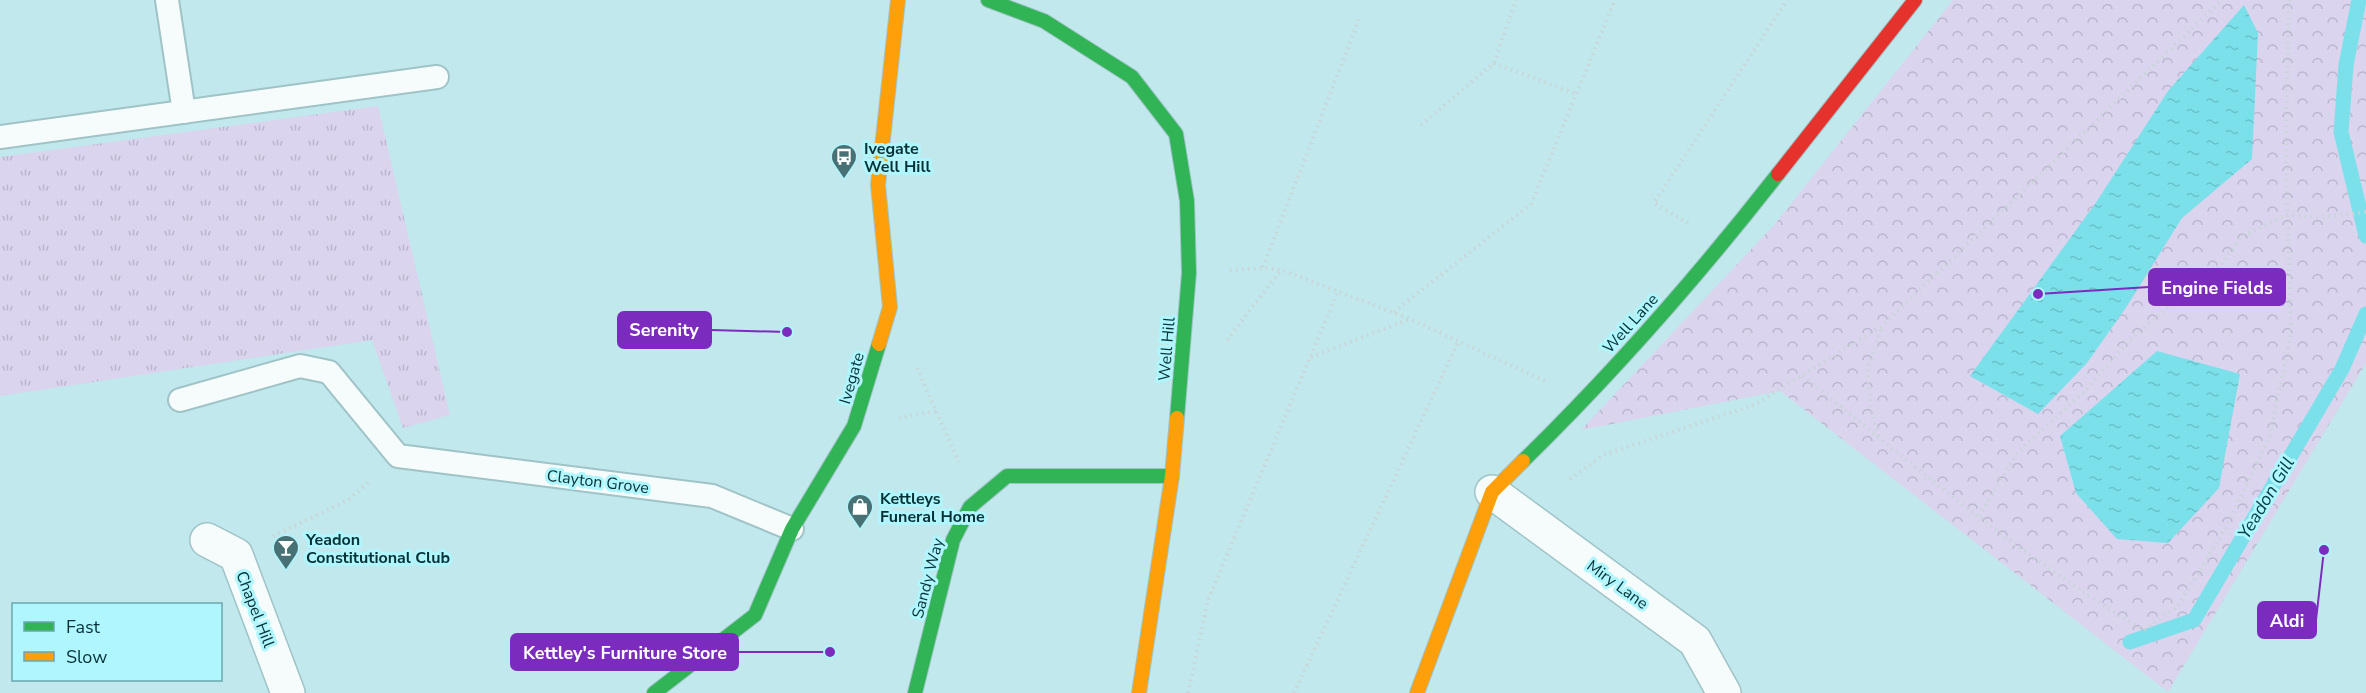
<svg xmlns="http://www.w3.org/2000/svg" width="2366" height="693" font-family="'Nunito Sans',sans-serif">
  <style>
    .grass { fill: url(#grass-tufts) }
    .forest { fill: url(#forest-crowns) }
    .water { fill: url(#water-ripples) }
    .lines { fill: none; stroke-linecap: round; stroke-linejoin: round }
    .stream { stroke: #7be0ea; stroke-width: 15 }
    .lane-casing { stroke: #9fc3c7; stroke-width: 26 }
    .street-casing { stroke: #9fc3c7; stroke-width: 36 }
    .fast-casing { stroke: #9fc3c7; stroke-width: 16 }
    .slow-casing { stroke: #9fc3c7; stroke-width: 16 }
    .jam-casing { stroke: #9fc3c7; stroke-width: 16 }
    .path { stroke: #c9d5d7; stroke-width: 4; stroke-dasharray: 1.5 4.5; stroke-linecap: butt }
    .lane { stroke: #f6fcfc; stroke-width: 22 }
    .street { stroke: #f6fcfc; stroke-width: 33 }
    .fast { stroke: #30b455; stroke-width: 14 }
    .slow { stroke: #ff9f0a; stroke-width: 14 }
    .jam { stroke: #e5322d; stroke-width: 14 }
    .labels { text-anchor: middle; stroke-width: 6; stroke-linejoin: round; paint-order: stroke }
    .poi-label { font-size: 16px; font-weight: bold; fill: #063135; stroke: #aff6fe; text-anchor: start }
    .street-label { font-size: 16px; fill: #063135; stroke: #aff6fe }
    .water-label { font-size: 18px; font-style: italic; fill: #003f44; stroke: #aff6fe }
    .leader { fill: none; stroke: #7b2cbf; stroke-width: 2 }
    .callout-dot { fill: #7b2cbf; stroke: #aff6fe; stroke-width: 2 }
    .callout { fill: #7b2cbf; stroke: #7b2cbf; stroke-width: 2 }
    .callout-label { font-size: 18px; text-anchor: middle; font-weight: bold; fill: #fff }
  </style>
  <defs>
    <pattern id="grass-tufts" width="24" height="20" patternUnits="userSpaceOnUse" patternTransform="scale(1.5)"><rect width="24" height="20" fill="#dad4ef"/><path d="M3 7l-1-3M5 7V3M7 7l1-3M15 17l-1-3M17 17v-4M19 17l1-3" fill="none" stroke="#bab6ce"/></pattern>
    <pattern id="forest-crowns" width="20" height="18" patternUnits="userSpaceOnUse" patternTransform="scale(1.5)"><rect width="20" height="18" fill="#dad4ef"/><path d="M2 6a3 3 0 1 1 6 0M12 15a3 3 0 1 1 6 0" fill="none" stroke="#bab6ce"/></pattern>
    <pattern id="water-ripples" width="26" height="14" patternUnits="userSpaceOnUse" patternTransform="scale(1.5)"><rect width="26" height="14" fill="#7be0ea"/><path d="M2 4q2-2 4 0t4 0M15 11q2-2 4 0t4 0" fill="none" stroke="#69c1c9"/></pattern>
  </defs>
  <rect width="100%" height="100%" fill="#c1e8ec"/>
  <polygon class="grass" points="378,106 450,415 403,428 372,340 0,396 0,157"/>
  <polygon class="forest" points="1953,0 2366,0 2366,363 2168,692 1780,391 1581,430 1774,225"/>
  <g class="water">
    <polygon points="2244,5 2258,33 2252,159 2182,218 2127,306 2087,363 2038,414 1970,376 2095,204 2168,91"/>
    <polygon points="2157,351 2240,374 2219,488 2168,543 2117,539 2076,493 2060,436"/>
  </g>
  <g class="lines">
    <g class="stream">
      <polyline points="2359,0 2346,65 2341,132 2366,236"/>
      <polyline points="2130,642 2194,620 2342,369 2366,314"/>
    </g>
    <defs>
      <g id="lane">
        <polyline points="167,0 184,112"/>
        <polyline points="0,137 437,77"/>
        <polyline points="180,400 300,366 329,372 398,456 712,496 792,529"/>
      </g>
      <g id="street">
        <polyline points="1492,492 1695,641 1724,693"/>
        <polyline points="207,540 236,555 288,693"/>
      </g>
      <g id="fast">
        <polyline points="988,0 1044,21 1132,77 1176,134 1187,201 1189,273 1177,418"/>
        <path d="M1523,461c91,-89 176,-186 255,-287"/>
        <polyline points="654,693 755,615 792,529 854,426 879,344"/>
        <polyline points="915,693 953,540 970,507 1007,476 1172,476"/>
      </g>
      <g id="slow">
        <polyline points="879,344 890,307 878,185 898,0"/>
        <polyline points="1139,693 1172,476 1177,418"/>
        <polyline points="1417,693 1492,492 1523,461"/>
      </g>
      <polyline id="jam" points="1778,174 1915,0"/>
    </defs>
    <use href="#lane" class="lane-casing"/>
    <use href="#street" class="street-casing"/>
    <use href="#fast" class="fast-casing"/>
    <use href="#slow" class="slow-casing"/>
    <use href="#jam" class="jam-casing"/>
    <g class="path">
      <polyline points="1494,63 1576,94"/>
      <polyline points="1421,125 1494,63 1516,0"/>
      <polyline points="1688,223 1654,203 1787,0"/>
      <polyline points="1263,267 1359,19"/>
      <polyline points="1230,270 1263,268 1282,270 1410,319 1545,381"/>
      <polyline points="1394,312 1531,204 1615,0"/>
      <polyline points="1227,340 1281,270"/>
      <polyline points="1311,357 1410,319"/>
      <polyline points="917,368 959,462"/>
      <path d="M1803,376c110,89 219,182 341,254l34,-24 49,-80 43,-90 21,-103 -5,-185 3,-148"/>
      <polyline points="899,418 936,411"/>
      <polyline points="1878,436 1870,405 1868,368 1882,327"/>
      <polyline points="1570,479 1603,455 1754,405 1882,326 2222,0"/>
      <polyline points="1979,516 2018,452 2083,393 2130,340 2176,300 2207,284 2242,236 2288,215 2320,217 2366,212"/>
      <polyline points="273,536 348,500 370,481"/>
      <polyline points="1188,693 1208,600 1338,291"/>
      <polyline points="1294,693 1459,340"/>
    </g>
    <use href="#lane" class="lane"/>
    <use href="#street" class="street"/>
    <use href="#fast" class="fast"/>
    <use href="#slow" class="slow"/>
    <use href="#jam" class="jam"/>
  </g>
  <defs>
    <symbol id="bus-pin" viewBox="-11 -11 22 30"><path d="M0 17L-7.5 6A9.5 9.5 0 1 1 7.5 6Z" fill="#477175" stroke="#aff6fe"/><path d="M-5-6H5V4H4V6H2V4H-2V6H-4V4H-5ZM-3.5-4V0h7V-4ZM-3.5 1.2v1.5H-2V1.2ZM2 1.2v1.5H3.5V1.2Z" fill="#fff"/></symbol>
    <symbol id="shop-pin" viewBox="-11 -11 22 30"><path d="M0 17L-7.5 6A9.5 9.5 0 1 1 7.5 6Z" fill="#477175" stroke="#aff6fe"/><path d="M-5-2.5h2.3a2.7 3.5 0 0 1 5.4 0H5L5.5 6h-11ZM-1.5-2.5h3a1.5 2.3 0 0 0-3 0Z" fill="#fff"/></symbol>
    <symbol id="bar-pin" viewBox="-11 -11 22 30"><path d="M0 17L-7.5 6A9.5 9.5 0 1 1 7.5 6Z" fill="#477175" stroke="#aff6fe"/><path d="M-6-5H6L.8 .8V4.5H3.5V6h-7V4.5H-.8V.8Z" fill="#fff"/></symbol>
  </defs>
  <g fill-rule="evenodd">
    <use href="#bus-pin" x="829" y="142" width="30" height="40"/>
    <use href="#shop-pin" x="845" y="492" width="30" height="40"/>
    <use href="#bar-pin" x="271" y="533" width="30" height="40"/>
  </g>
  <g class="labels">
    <g class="poi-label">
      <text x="864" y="154">Ivegate<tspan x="864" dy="18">Well Hill</tspan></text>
      <text x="880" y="504">Kettleys<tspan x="880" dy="18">Funeral Home</tspan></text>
      <text x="306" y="545">Yeadon<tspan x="306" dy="18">Constitutional Club</tspan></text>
    </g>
    <g class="street-label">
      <text transform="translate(1630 323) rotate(-48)" y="6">Well Lane</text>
      <text transform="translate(1166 349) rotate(-85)" y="6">Well Hill</text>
      <text transform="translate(851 378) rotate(-74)" y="6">Ivegate</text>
      <text transform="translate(598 481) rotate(7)" y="6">Clayton Grove</text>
      <text transform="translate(927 578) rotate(-75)" y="6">Sandy Way</text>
      <text transform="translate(1618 584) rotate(36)" y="6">Miry Lane</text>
      <text transform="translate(256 609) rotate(69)" y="6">Chapel Hill</text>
    </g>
    <g class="water-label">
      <text transform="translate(2266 498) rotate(-59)" y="6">Yeadon Gill</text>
    </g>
  </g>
  <path class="leader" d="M2038 294L2149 287M787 332L711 330M2324 550L2316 620M830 652L738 652"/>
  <g class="callout-dot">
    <circle cx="2038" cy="294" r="6"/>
    <circle cx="787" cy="332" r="6"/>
    <circle cx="2324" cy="550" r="6"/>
    <circle cx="830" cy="652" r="6"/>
  </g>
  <g class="callout">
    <rect x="2149" y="269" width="136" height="36" rx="6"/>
    <rect x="618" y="312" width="93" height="36" rx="6"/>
    <rect x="2258" y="602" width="58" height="36" rx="6"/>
    <rect x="511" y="634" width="227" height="36" rx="6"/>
  </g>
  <g class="callout-label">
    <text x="2217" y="294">Engine Fields</text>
    <text x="664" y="336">Serenity</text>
    <text x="2287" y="627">Aldi</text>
    <text x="625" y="659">Kettley's Furniture Store</text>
  </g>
  <rect x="12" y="603" width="210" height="78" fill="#aff6fe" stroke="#6ba7ae" stroke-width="1.5"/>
  <rect x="24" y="622" width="30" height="9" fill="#30b455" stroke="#6ba7ae" stroke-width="1.5"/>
  <text x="66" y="633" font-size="18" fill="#063135">Fast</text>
  <rect x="24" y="652" width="30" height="9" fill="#ff9f0a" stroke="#6ba7ae" stroke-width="1.5"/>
  <text x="66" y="663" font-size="18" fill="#063135">Slow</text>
</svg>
